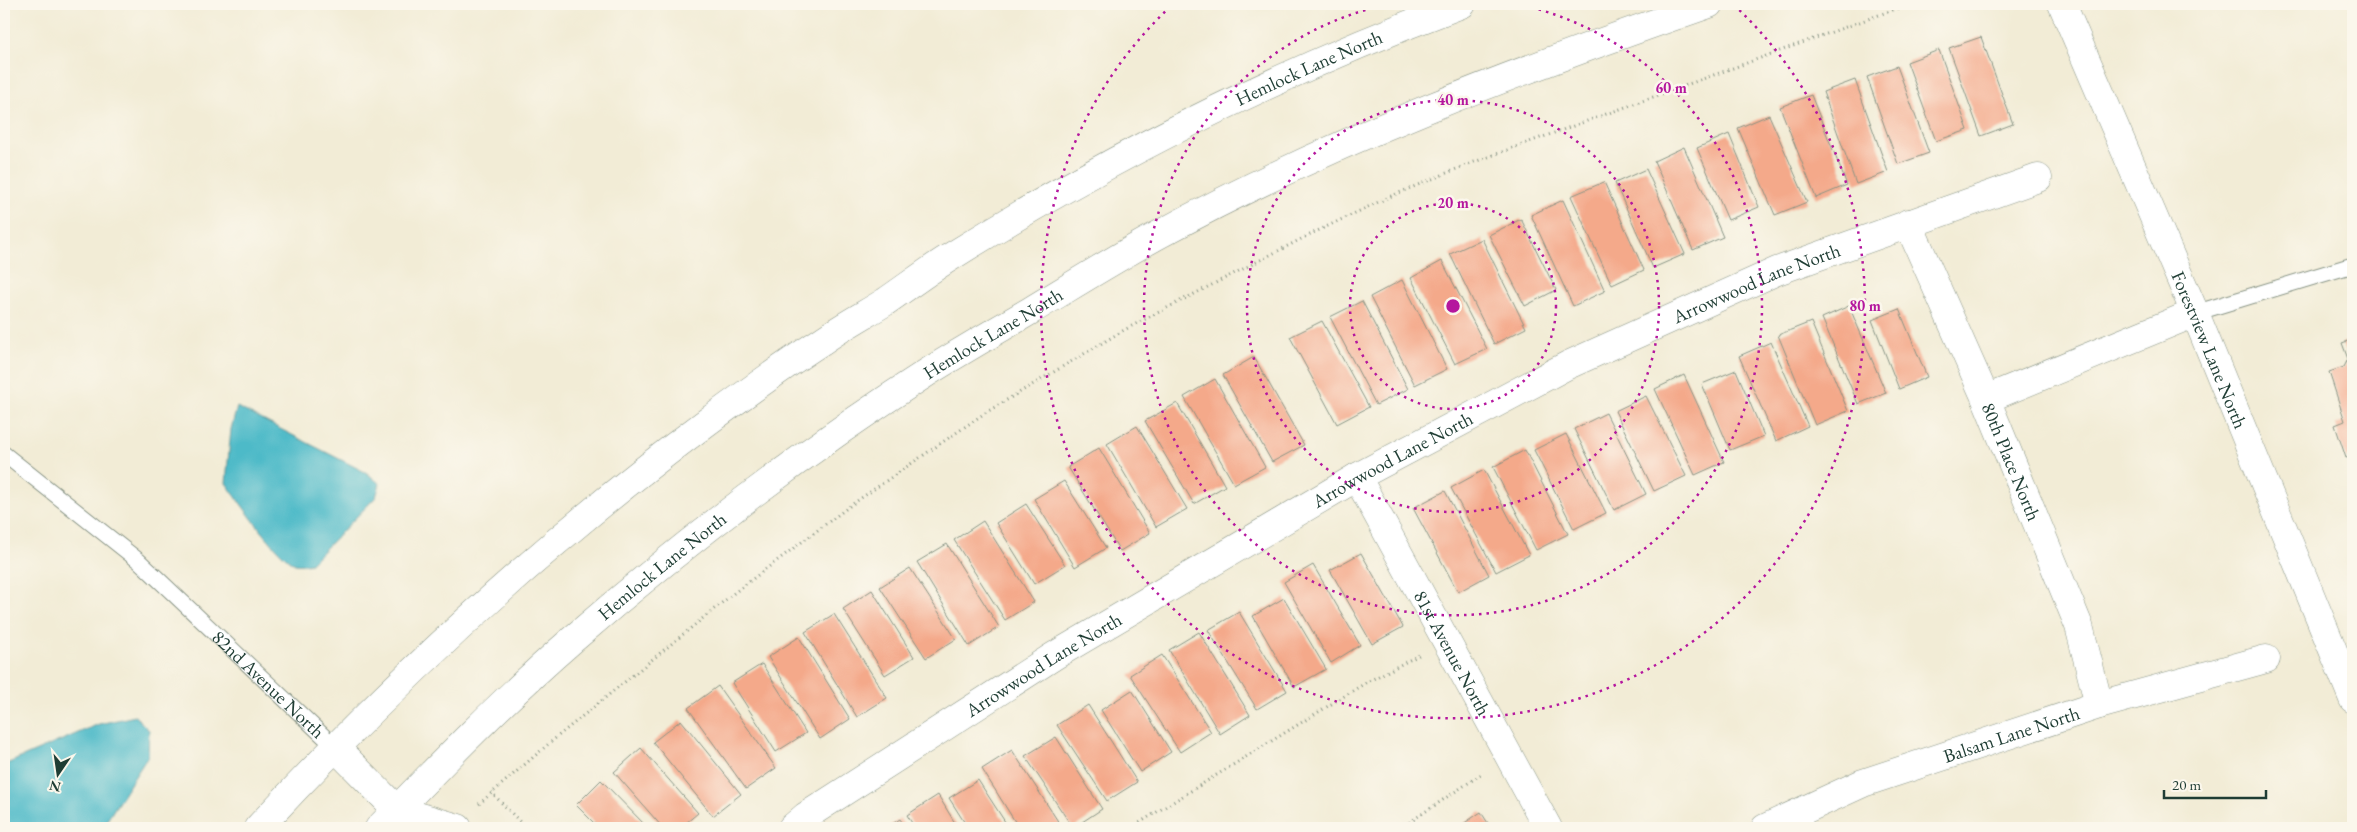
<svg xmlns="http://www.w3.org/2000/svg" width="2357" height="832" font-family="'EB Garamond',serif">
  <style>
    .water { fill: #4dbac8; stroke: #367c7e }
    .building { fill: #f4a98a }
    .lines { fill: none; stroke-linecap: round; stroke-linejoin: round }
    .service-casing { stroke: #889485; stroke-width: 17 }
    .minor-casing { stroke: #889485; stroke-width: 29 }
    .tertiary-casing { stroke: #889485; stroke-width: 29 }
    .secondary-casing { stroke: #889485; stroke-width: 29 }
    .path { stroke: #889485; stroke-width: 3; stroke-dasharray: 1 4; stroke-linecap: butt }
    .service { stroke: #fff; stroke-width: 15 }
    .minor { stroke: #fff; stroke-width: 28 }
    .tertiary { stroke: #fff; stroke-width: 28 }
    .secondary { stroke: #fff; stroke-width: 28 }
    .ring { fill: none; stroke: #b5179e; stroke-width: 2.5; stroke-dasharray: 2.5 5 }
    .labels { text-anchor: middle; stroke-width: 5; stroke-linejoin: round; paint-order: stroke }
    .street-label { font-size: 19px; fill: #1f3d34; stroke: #fbf7ec }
    .centre { fill: #b5179e; stroke: #fbf7ec; stroke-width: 2.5 }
    .ring-label { font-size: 15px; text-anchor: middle; font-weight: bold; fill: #b5179e; stroke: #fbf7ec; stroke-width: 5; stroke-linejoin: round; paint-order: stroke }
  </style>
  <rect width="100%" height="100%" fill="#fbf7ec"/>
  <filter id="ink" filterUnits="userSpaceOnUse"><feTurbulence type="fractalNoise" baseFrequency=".02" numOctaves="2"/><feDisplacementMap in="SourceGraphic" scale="10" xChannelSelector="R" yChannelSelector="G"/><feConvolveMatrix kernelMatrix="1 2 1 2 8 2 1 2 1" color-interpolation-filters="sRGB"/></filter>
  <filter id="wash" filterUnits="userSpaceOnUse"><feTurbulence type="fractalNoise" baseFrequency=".0096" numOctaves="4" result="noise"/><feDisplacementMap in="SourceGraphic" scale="20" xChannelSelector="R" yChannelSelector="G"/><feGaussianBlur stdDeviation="1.12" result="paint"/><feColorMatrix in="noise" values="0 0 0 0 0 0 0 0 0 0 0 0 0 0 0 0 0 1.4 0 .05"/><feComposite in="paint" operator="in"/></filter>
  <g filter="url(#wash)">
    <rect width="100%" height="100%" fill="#f2ecd6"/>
    <g class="water">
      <path d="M237,407l130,66 13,11 -4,13 -65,66c-5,1 -12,2 -16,1 -17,-7 -57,-64 -69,-81l5,-54z"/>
      <polygon points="135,716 149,730 148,756 102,828 4,828 4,765 99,724"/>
    </g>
    <g id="blocks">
      <g class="building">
        <polygon points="1981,37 2013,124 1981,136 1949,48"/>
        <polygon points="1939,50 1968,130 1936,141 1907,62"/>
        <polygon points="1897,66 1929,153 1898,164 1867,77"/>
        <polygon points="1855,80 1888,172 1856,184 1823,92"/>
        <polygon points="1811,95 1847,185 1816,198 1780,107"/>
        <polygon points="1769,115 1807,202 1775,215 1738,128"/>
        <polygon points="1729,134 1759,207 1728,220 1697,148"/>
        <polygon points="1684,147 1723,237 1693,250 1654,161"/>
        <polygon points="1646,169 1685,254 1653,268 1615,183"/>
        <polygon points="1604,182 1644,270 1612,285 1571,196"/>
        <polygon points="1563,200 1605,291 1573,306 1531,215"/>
        <polygon points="1521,219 1556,290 1525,306 1489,235"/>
        <polygon points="1482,239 1526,328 1494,344 1450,254"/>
        <polygon points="1442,261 1487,349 1455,364 1411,278"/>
        <polygon points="1402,280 1447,369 1415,385 1370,297"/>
        <polygon points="1362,301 1408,389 1376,405 1330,317"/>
        <polygon points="1849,306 1886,393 1858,404 1822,318"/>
        <polygon points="1899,309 1927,377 1899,389 1872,320"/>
        <polygon points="1322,321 1369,407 1337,424 1290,337"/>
        <polygon points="1811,322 1848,411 1815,425 1778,335"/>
        <polygon points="2353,339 2353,456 2346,458 2335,425 2345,421 2329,372 2344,367 2348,359 2342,343"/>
        <polygon points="1771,342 1808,426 1776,441 1739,356"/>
        <polygon points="1254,357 1304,445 1272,462 1223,375"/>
        <polygon points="1736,370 1764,436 1730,450 1702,384"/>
        <polygon points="1684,375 1724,462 1695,475 1655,389"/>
        <polygon points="1215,379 1265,467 1234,484 1184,397"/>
        <polygon points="1646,396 1686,476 1654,491 1615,411"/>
        <polygon points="1177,403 1225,486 1194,504 1145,421"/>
        <polygon points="1606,413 1646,494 1614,510 1574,429"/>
        <polygon points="1137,426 1187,509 1156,527 1107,444"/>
        <polygon points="1566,434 1606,513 1574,529 1534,450"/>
        <polygon points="1099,448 1150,533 1120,551 1068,467"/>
        <polygon points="1525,450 1568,534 1536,550 1493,467"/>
        <polygon points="1484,470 1529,555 1496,572 1451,488"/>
        <polygon points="1064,481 1106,548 1075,567 1034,499"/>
        <polygon points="1445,491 1489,575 1458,592 1413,508"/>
        <polygon points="1026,504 1065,565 1034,584 996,523"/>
        <polygon points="983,521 1034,602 1005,620 954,540"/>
        <polygon points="947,544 999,627 969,646 917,562"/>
        <polygon points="1361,553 1403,627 1372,644 1330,570"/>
        <polygon points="1313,565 1360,645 1331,663 1284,582"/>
        <polygon points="910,568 956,639 926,658 880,587"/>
        <polygon points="872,590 914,657 885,675 843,609"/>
        <polygon points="1284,598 1326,669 1294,687 1253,616"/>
        <polygon points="1239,612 1287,691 1257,709 1208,630"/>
        <polygon points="834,614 887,698 857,717 805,632"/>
        <polygon points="1199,632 1250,715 1220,734 1169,650"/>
        <polygon points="799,637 850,719 820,739 768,657"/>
        <polygon points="1162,655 1211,732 1180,752 1130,675"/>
        <polygon points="762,664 806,733 776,752 732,683"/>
        <polygon points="718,686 776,768 746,789 688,708"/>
        <polygon points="1132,690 1171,752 1140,772 1101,710"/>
        <polygon points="1088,705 1137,782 1107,801 1057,725"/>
        <polygon points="681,720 741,794 713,816 653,742"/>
        <polygon points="1056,737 1102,809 1073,828 1025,756"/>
        <polygon points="641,748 698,813 680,828 663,828 614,772"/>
        <polygon points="1012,750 1061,826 1057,828 1019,828 982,769"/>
        <polygon points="601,780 648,828 599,828 576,805"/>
        <polygon points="978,780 1009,828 968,828 949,798"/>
        <polygon points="938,795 958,828 915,828 907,815"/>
        <polygon points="1481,812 1491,828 1457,828"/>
        <polygon points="900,819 906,828 886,828"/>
      </g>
    </g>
  </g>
  <g filter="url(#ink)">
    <use href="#blocks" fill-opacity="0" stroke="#889485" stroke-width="1"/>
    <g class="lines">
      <defs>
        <g id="service">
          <polyline points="2195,313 2353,265"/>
          <path id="s1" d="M4,454l135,107 195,185"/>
        </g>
        <g id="minor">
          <path id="s2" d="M2062,4l133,309 158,386"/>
          <path id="s3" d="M1908,223l78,176 93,227 20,79"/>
          <polyline points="1986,399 2195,313"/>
          <path id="s4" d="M1357,477l191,351"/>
          <polyline points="334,746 397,810"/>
          <path id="s5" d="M792,828l14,-12 248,-160 303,-179 211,-112 209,-94 261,-93"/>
          <path id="s6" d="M1765,828l98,-45 236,-78 167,-46"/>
        </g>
        <polyline id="tertiary" points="397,810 458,828"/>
        <g id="secondary">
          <path id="s7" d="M258,828c137,-147 287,-286 449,-406 38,-28 76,-56 115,-81 20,-14 42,-26 63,-39 22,-15 44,-32 67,-46 160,-100 333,-186 510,-252"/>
          <path id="s8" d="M379,828c62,-64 125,-129 193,-188 112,-97 231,-188 356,-268 33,-21 68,-41 102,-61 43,-26 86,-53 130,-77 175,-95 362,-165 549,-230"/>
        </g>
      </defs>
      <use href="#service" class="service-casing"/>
      <use href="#minor" class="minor-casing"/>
      <use href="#tertiary" class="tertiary-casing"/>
      <use href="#secondary" class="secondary-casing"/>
      <g class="path">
        <polyline points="491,792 526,828"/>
        <polyline points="479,804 552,741 734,593 851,505 985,413 1124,330 1311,234 1389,197 1466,165 1909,4"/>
        <polyline points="1131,828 1367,682 1419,655"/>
        <polyline points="1401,828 1483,773"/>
      </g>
      <use href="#service" class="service"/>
      <use href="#minor" class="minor"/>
      <use href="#tertiary" class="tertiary"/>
      <use href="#secondary" class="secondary"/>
    </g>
  </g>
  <g class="ring">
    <circle cx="1453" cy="306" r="103"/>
    <circle cx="1453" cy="306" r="206"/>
    <path d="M1517 4A309 309 0 1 1 1389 4"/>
    <path d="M1734 5A412 412 0 1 1 1172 5"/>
  </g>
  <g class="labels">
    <g class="street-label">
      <text dy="7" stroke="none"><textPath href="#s7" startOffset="1306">Hemlock Lane North</textPath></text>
      <text dy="7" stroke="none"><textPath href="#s5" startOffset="1110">Arrowwood Lane North</textPath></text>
      <text dy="7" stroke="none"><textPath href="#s8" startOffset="791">Hemlock Lane North</textPath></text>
      <text dy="7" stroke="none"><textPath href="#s2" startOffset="376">Forestview Lane North</textPath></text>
      <text dy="7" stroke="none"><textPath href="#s5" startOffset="705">Arrowwood Lane North</textPath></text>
      <text dy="7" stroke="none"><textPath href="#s3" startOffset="260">80th Place North</textPath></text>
      <text dy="7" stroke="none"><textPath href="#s8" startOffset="386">Hemlock Lane North</textPath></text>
      <text dy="7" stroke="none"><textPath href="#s4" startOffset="200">81st Avenue North</textPath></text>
      <text dy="7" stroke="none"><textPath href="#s5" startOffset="300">Arrowwood Lane North</textPath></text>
      <text dy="7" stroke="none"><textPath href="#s1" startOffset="351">82nd Avenue North</textPath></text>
      <text dy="7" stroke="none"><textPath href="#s6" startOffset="264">Balsam Lane North</textPath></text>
    </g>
  </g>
  <circle cx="1453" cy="306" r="8" class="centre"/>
  <g class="ring-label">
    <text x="1671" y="93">60 m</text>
    <text x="1453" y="105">40 m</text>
    <text x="1453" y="208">20 m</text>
    <text x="1865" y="311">80 m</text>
  </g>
  <rect width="2357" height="832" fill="none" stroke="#fbf7ec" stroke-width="20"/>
  <g transform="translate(58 774) rotate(193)" stroke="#fbf7ec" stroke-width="4" paint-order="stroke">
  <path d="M0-4L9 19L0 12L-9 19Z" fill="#1f3d34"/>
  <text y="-8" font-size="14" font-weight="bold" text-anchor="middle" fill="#1f3d34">N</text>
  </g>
  <path d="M2164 790v8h102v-8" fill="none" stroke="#1f3d34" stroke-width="2.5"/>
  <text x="2172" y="790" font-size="15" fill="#1f3d34" stroke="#fbf7ec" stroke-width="4" paint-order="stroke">20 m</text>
</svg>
